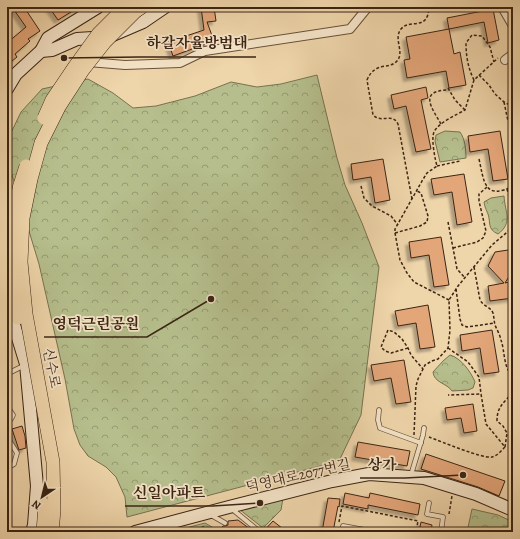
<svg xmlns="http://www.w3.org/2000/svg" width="520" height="539" font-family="Alegreya,'Noto Serif KR',serif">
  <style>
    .park { fill: url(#park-crowns); stroke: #787250 }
    .building { fill: #e3a679; stroke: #3b2514; filter: url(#shadow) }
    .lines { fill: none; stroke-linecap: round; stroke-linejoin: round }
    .lane-casing { stroke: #68513a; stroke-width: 5.5 }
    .street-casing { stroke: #68513a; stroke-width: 10 }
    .secondary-casing { stroke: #3b2514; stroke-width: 14 }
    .path { stroke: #3b2514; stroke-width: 1.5; stroke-dasharray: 3 2; stroke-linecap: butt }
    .lane { stroke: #f5e4c8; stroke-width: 4 }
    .street { stroke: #f5e4c8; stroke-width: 8 }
    .secondary { stroke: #f5e4c8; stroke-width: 12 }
    .primary-bridge-casing { stroke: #3b2514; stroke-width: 14; stroke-linecap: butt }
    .primary-bridge { stroke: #efd5aa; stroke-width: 13 }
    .labels { text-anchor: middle; stroke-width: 3.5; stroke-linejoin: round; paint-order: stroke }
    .street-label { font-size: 14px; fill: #3b2514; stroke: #f5e4c8 }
    .leader { fill: none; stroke: #3b2514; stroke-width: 1.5 }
    .callout-dot { fill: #3b2514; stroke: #f5e4c8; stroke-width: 1.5 }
    .callout-label { font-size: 15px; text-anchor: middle; font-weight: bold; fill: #3b2514; stroke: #f5e4c8; stroke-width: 3.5; stroke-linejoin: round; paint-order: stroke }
  </style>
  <defs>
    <pattern id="park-crowns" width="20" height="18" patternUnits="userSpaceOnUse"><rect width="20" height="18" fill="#b5be8c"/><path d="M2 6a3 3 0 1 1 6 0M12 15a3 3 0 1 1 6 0" fill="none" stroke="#949a71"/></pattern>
    <filter id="shadow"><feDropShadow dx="-3.5" dy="3.5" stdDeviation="1" flood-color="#0004"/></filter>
  </defs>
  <rect width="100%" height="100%" fill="#efd5aa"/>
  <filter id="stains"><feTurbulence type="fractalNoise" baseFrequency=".005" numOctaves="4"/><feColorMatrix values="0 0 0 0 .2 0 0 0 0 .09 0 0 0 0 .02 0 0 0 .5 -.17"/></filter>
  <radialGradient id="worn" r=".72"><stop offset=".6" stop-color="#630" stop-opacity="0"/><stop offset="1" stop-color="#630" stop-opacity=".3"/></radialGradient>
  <g class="park">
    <polygon points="317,75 337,158 345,185 362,223 379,267 361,415 339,461 127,517 125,497 116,477 106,467 88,456 80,445 74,429 65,379 39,264 9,165 8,139 21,112 42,89 88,79 113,93 133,108 156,106 195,96 231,82 257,87 281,84"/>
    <path d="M445,131l15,1c5,7 6,17 6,26l-26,4 -5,-21 1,-6z"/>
    <path d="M504,196c1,16 9,27 -6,38 -11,-5 -7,-11 -10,-20 -2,-5 -3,-6 -4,-12l7,-4z"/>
    <path d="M450,355c11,3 21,17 25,27l-2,6 -5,2 -16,1c-5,-8 -18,-8 -19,-19l10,-11z"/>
    <polygon points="283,498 281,510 263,528 239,509"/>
    <polygon points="472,509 498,515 513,522 513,532 467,532"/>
    <polygon points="205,523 219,531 219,532 177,532 178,530"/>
  </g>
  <g class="building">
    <polygon points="12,7 24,7 40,31 28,39 30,41 15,54 17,57 7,65 7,43 26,27"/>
    <polygon points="49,7 79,7 58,20"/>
    <polygon points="201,7 214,7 216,21 207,22 214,41 173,56 168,42 204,30"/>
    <polygon points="493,9 499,40 488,43 484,22 449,29 447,18"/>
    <polygon points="449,29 454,54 460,52 466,85 449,88 446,71 407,78 404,60 410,59 406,37"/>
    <polygon points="426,87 428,98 421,100 431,149 416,152 406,106 394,109 391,95"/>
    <polygon points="500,131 508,179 493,181 488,149 470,152 468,136"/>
    <polygon points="383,159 390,200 375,203 371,177 353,180 351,164"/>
    <polygon points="464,174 472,222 457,225 452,192 434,195 431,179"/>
    <polygon points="441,237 449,285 434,287 429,255 411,258 409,242"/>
    <polygon points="508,250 513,258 513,270 505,283 513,281 513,298 490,301 488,286 504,283 488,266 495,252"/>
    <polygon points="428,305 435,347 420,349 416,323 398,326 395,311"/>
    <polygon points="492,330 499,372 484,374 480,348 462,351 460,335"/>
    <polygon points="404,360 411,402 396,404 391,378 374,381 371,365"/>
    <polygon points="473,404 477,431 464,433 461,418 447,420 445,408"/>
    <polygon points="22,426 25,436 26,448 19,450 12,429"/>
    <polygon points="358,442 410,451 407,466 355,457"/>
    <polygon points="426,454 505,481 499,496 478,487 421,469"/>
    <polygon points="345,493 369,498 370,493 420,504 418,515 368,505 368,509 343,504"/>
    <polygon points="328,498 340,499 339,507 338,506 333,532 322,532"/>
    <polygon points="238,520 254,532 229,532 222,527 223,526 225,526 228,525 228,521"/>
    <polygon points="273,521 287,532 263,532"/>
    <polygon points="421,522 432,525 431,532 419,532"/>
  </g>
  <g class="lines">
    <defs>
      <g id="lane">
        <polyline points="7,374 25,365"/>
        <polyline points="7,406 13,415 11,419 7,421"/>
        <polyline points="379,410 378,420 380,428 421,443"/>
        <polyline points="7,437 17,453 14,464 7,468"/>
        <polyline points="411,475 423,435 424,428"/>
        <polyline points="429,503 427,514 443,517 441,532"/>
        <polyline points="232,509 260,532"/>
        <polyline points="211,515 225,523"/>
        <polyline points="342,532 343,526 376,532"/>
      </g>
      <g id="street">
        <polyline points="502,7 513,26"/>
        <polyline points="505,60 513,54"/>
        <polyline points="88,62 125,65 180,63 205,51 350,29 368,7"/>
      </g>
      <g id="secondary">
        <polyline points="41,51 52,50 77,39 108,37 143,22 165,7"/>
        <polyline points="7,89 16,74 41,51 48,38 98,7"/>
        <polyline points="7,302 26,364 37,486 34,525 32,532"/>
        <polyline points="135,532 229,507 332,481 369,474 424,478 476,494 513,510"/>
      </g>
    </defs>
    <use href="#lane" class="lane-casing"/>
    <use href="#street" class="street-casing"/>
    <use href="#secondary" class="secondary-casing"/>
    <g class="path">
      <polyline points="479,75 489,85 495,94 504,102 513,107"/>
      <path d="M474,80c-6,-12 -8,-24 -8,-37l6,-8 10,1 8,11 4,15"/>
      <polyline points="448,88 455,100 465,110"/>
      <polyline points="504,102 508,121 513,127"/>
      <path d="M441,124c-9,-16 -23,-33 7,-34"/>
      <path d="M479,159c5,22 5,42 34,27"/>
      <polyline points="437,166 460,161"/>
      <polyline points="361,186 364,198 372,206 391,216 398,225"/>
      <polyline points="507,189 509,196 513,198"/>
      <path d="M412,199l-14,-75c-6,-12 -16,0 -25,-9l-6,-35c8,-19 22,-10 30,-19 8,-9 -4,-22 4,-32 9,-11 27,3 28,-22"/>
      <polyline points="448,222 457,269 465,278"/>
      <polyline points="395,233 420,226 427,222 428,216 421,193 417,191"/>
      <polyline points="453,248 477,242 483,238 486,231 479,201 479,194 487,187"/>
      <path d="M474,267l6,33c4,7 10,6 13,13 1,4 1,8 2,12 2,5 5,10 6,15 4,11 2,28 12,36"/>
      <polyline points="456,289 460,319 462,325 467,327 495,323"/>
      <path d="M449,300l-35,-18 -7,-9 -7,-13 -5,-27v-4l27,-48 5,-8 10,-7c-2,-7 -6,-27 -3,-34 4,-9 22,-17 31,-22l9,-30 24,-22"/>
      <polyline points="408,348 391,353 385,351 381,347 388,330 394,332 402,339 408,348 411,355 423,369"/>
      <polyline points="448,348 468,362 479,377 481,394"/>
      <polyline points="414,435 416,386 418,379 425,365 432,361 438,359 448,348 450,330 449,300 458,286 492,245 512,228 513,223 510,203 513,200"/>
      <path d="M429,437c11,4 54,22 63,20 5,-1 9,-6 13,-10l-19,-23 -5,-30 -33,1"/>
      <path d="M505,447l2,-14 -4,-7 -6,-5c0,-15 7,-18 16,-29"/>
      <polyline points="449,514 452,496"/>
      <polyline points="339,522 342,506 418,521 416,532"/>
      <polyline points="182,532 203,527 212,532"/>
    </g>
    <use href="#lane" class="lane"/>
    <use href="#street" class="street"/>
    <use href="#secondary" class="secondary"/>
    <defs>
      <g id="primary-bridge">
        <polyline points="44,118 52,100 75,66 98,34 125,7"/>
        <polyline points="18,318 11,272 13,224 19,188 26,166"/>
        <polyline points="43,532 45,505"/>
        <polyline points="52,532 54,510 53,462 26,314 21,262 23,218 31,179 41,143 59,107 83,70 105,42 136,11 142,7"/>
      </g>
    </defs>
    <use href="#primary-bridge" class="primary-bridge-casing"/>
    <use href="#primary-bridge" class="primary-bridge"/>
  </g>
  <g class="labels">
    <g class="street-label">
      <text transform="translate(52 368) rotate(79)" y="5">신수로</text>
      <text transform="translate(298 475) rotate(-13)" y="5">덕영대로2077번길</text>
    </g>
  </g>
  <path class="leader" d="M64 58L139 57H256M211 299L147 337H44M463 475L405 478H360M260 503L213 506H125"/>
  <g class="callout-dot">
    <circle cx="64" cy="58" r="4"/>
    <circle cx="211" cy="299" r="4"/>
    <circle cx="463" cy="475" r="4"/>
    <circle cx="260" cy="503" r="4"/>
  </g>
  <g class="callout-label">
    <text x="197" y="48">하갈자율방범대</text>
    <text x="96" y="329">영덕근린공원</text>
    <text x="382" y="470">상가</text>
    <text x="169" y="498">신일아파트</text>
  </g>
  <rect width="520" height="539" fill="none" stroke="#efd5aa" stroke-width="24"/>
  <rect x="8" y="8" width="504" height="523" fill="none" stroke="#3b2514" stroke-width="2"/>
  <rect x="12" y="12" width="496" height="515" fill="none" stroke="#3b2514"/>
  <g transform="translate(42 497) rotate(215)" stroke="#f5e4c8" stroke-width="3" paint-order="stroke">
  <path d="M0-3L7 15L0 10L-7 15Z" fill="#3b2514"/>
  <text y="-6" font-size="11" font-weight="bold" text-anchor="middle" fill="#3b2514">N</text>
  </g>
  <rect width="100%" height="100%" filter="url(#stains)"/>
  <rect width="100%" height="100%" fill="url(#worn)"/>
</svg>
